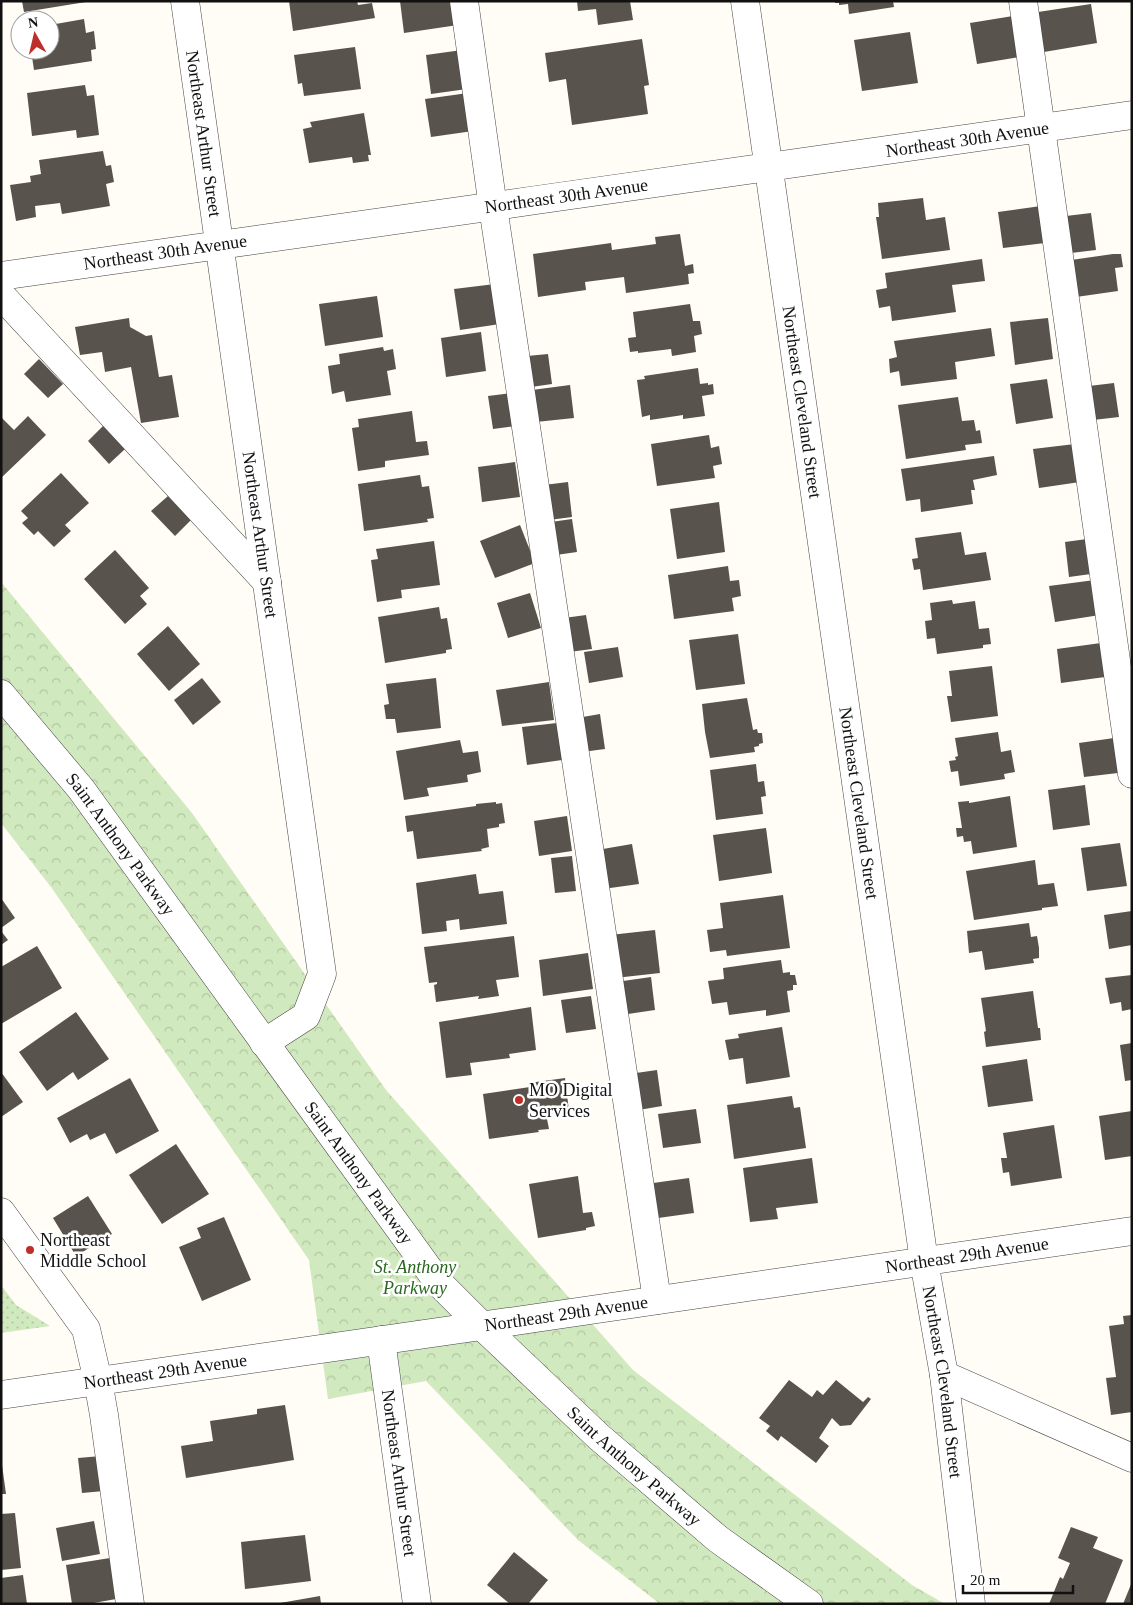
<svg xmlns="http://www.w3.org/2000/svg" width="1133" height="1605" font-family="Georgia,serif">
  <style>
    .grass { fill: url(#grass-dots) }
    .park { fill: url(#park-crowns) }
    .building { fill: #59534d }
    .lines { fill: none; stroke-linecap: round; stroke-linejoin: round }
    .minor-casing { stroke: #444; stroke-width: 29 }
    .minor { stroke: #fff; stroke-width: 28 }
    .poi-dot { fill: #be2f2b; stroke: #fff; stroke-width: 2 }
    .labels { text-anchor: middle; stroke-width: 5; stroke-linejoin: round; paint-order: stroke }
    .street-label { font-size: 18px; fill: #111; stroke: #fff }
    .poi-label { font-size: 18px; fill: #111; stroke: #fff; text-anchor: start }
    .park-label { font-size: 18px; font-style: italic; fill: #2a6821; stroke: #fff }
  </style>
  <defs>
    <pattern id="grass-dots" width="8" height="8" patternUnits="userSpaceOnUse" patternTransform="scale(1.25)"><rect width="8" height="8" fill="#d1e9be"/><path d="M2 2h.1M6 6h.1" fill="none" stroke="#b2c7a2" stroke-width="1.8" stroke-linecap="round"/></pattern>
    <pattern id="park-crowns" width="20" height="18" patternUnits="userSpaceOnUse" patternTransform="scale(1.25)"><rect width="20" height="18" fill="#d1e9be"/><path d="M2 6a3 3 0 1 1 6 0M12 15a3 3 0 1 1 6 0" fill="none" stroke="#b2c7a2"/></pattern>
  </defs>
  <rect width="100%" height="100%" fill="#fffdf5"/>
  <polygon class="grass" points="1,1285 16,1305 50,1326 1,1333"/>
  <polygon class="park" points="1,582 192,813 386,1090 633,1370 912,1585 945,1604 660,1604 578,1540 426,1381 328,1399 309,1260 51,887 1,823"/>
  <g class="building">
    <polygon points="22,1 86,1 86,2 24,12"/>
    <polygon points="289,1 357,1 358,5 372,3 375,18 293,31"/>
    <polygon points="400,1 455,1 458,25 404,33"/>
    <polygon points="577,1 630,1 633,20 598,25 596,9 578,11"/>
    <polygon points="835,1 893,1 894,7 849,14 848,4 839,5 839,3 835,3"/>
    <polygon points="1091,4 1097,43 1044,52 1038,12"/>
    <polygon points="1013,16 1020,57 977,64 970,23"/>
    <polygon points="84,19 86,33 94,31 96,49 91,50 92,61 34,70 31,50 50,50 50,25"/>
    <polygon points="910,32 918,83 862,91 854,40"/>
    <polygon points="642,39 649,85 644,86 648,114 572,125 566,79 549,82 545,53"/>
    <polygon points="355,47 361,89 304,96 302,83 298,84 294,55"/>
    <polygon points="462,50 467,89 431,94 426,55"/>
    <polygon points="85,85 87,96 94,95 99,135 77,138 76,130 32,136 27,93"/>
    <polygon points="468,93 473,131 431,137 425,99"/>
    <polygon points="364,113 371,155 368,155 369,161 353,163 352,157 309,163 303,129 312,127 310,122"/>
    <polygon points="103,151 106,166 111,165 114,182 106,184 110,206 62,214 60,203 35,206 36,217 16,221 10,185 31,182 30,176 41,174 39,160"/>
    <polygon points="923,198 926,220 945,217 950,250 882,259 876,217 879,217 878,203"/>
    <polygon points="1041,206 1045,243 1003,248 998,212"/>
    <polygon points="1091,213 1096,250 1071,253 1066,216"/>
    <polygon points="680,234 685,266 693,264 694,273 688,274 689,284 626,293 624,277 585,282 586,290 538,297 533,254 611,243 612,250 656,244 655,237"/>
    <polygon points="1113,254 1121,254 1123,267 1115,268 1118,291 1076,297 1071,260"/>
    <polygon points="982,259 985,281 952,285 956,312 892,321 890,306 879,308 876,290 887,288 885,273"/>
    <polygon points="495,284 500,324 460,330 454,289"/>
    <polygon points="377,296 383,337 325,346 319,304"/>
    <polygon points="690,304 693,321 700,321 702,334 694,336 696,352 672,356 671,349 638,353 638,351 630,352 628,338 636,337 633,312"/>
    <polygon points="129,318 130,327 146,336 152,335 159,377 172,375 179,417 141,423 131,367 105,372 102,352 80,355 75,327"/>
    <polygon points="1048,318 1053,359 1015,365 1010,322"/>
    <polygon points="991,328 995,356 955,362 957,379 901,386 899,371 890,373 889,359 897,357 894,341"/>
    <polygon points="481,332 486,371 446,377 441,338"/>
    <polygon points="383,347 384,351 393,349 396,369 387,371 391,395 346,402 344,391 332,394 328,366 340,364 339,354"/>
    <polygon points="548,354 552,384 531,387 527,356"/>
    <polygon points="39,359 63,384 48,398 24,374"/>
    <polygon points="698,368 700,384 708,383 708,385 713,384 714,394 702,396 705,416 683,419 683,415 650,420 650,415 642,417 637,380 645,379 644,376"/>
    <polygon points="1047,379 1053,418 1016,424 1010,384"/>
    <polygon points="1114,383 1119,417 1093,420 1089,386"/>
    <polygon points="570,385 574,418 536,422 532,390"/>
    <polygon points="511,393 516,426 493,429 488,396"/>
    <polygon points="958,397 962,421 974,420 976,431 980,430 982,443 965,445 966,450 906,459 898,405"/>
    <polygon points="412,411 416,442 427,441 429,455 385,461 385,467 358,471 352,428 359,427 358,419"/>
    <polygon points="28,416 46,435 1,478 1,417 14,430"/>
    <polygon points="103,426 125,449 109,464 88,441"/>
    <polygon points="709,435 711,448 719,446 722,464 713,466 715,478 657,486 651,444"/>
    <polygon points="1075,444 1080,482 1039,488 1033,449"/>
    <polygon points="994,456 997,475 973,480 975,490 971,490 973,504 921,512 920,499 906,501 901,469"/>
    <polygon points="515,462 520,497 482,502 478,467"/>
    <polygon points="61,473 89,503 65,525 71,531 54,547 38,531 34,535 22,523 28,518 21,511"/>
    <polygon points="420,475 422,487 429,486 434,518 427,519 428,522 364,531 358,484"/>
    <polygon points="568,482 572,517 549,520 544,485"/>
    <polygon points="168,496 191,520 175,536 151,511"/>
    <polygon points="719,502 725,552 677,559 670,509"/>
    <polygon points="572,519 577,552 556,555 551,522"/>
    <polygon points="520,525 535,563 495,578 480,541"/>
    <polygon points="961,532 965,555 986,552 991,580 923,590 920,569 914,570 912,559 918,558 915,538"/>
    <polygon points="1087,539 1091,574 1069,577 1065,542"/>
    <polygon points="434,541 440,585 401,590 402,598 377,602 371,560 378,559 376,549"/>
    <polygon points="115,550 149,588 140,596 147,604 125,624 84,579"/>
    <polygon points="728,566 730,581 739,580 741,596 732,598 734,611 674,619 668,575"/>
    <polygon points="1095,580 1100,615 1055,622 1049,586"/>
    <polygon points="530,593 541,628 508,638 497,603"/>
    <polygon points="952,600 953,604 975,601 979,629 989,628 991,644 983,645 983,648 937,654 935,638 927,639 925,621 932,620 930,603"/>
    <polygon points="439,607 441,619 447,618 452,649 446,650 446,653 385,663 378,617"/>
    <polygon points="586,615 592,649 569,652 564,618"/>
    <polygon points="168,626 200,664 169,691 137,654"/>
    <polygon points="738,634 745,684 696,690 689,640"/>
    <polygon points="1101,643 1105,677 1061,683 1057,649"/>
    <polygon points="618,647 623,677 589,683 584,652"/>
    <polygon points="992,666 998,716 951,722 947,696 952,696 949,671"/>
    <polygon points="202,678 221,702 193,725 174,700"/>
    <polygon points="436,678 441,728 397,733 395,719 386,719 384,705 389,704 386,684"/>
    <polygon points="549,682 554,720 502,726 496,690"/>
    <polygon points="747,698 753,730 757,729 758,733 762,733 763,743 759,744 759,746 754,747 755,752 710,758 705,732 702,704"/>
    <polygon points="600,714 605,749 582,752 577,718"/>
    <polygon points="557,723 562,760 527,765 522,727"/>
    <polygon points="998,732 1001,752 1011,750 1015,772 1004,774 1005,779 960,786 958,771 951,772 949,761 956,760 955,757 958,756 955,738"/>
    <polygon points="1114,738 1118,773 1084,777 1079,743"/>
    <polygon points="460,740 463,753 478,751 481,772 467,775 468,782 427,788 429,796 404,800 396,751"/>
    <polygon points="756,764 758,782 764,781 766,796 761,797 763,814 716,820 710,770"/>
    <polygon points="1085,785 1090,825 1053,830 1048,790"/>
    <polygon points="1010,796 1017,847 973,854 971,841 964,842 963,836 957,837 956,828 962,828 958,802 969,801 969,803"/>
    <polygon points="496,802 496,804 502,803 505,823 499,824 499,827 487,829 489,847 481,849 482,851 417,859 413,831 407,832 405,816 476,806 476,804"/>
    <polygon points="567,816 572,851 539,856 534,821"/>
    <polygon points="766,828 772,873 719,881 713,835"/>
    <polygon points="1120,843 1127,886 1087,891 1081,848"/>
    <polygon points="632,844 639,884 603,889 597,850"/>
    <polygon points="572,856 576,891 555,893 551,858"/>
    <polygon points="1035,860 1038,885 1054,883 1058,906 1042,908 1042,910 974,920 966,871"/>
    <polygon points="476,874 479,894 503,891 507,924 460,930 459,919 446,921 447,931 422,934 416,883"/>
    <polygon points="783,895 790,948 727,956 726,950 710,952 707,930 723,928 720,903"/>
    <polygon points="1,898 15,918 1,928"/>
    <polygon points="1132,911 1132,945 1109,949 1104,915"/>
    <polygon points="1029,923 1031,937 1037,936 1039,948 1039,958 1033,959 1034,963 985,970 982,951 969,953 967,931"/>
    <polygon points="655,930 660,973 615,978 610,935"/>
    <polygon points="1,931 8,940 1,945"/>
    <polygon points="514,936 519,977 496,980 499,996 478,999 479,996 436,1002 434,985 437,984 437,982 429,983 424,947"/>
    <polygon points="37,946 62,988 1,1024 1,967"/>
    <polygon points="588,953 593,989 543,996 539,960"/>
    <polygon points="781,960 783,973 790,972 790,975 795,975 797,985 793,985 793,990 787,991 790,1012 766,1016 766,1010 729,1015 727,1002 712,1004 708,981 724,979 723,968"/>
    <polygon points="1132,975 1132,1009 1122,1011 1121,1002 1110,1004 1105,978"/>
    <polygon points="651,977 655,1010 621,1015 616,982"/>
    <polygon points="1033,991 1038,1028 1040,1028 1041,1040 986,1047 984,1032 986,1031 981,998"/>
    <polygon points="591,996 596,1029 566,1033 561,1000"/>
    <polygon points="531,1007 536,1050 509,1054 510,1058 470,1063 472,1075 446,1078 439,1022"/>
    <polygon points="76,1012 109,1059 78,1080 73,1072 47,1091 19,1052"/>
    <polygon points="782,1027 790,1077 746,1084 743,1058 729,1060 725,1040 739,1038 738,1034"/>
    <polygon points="1132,1043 1132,1080 1125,1081 1120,1045"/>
    <polygon points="1027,1059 1033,1101 988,1107 982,1066"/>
    <polygon points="657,1070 662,1106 633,1111 629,1074"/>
    <polygon points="1,1072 23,1102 1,1117"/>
    <polygon points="130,1078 159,1131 116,1154 105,1133 90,1140 87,1134 70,1143 57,1118"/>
    <polygon points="565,1078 569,1111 546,1114 549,1129 538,1130 539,1132 489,1139 483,1094 530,1087 529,1083"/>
    <polygon points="792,1096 794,1108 800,1107 806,1148 734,1159 727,1105"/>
    <polygon points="696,1109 701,1143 663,1148 658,1114"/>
    <polygon points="1132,1111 1132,1156 1105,1160 1099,1116"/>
    <polygon points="1054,1125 1062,1178 1011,1186 1009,1172 1003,1173 1001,1158 1007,1158 1003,1133"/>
    <polygon points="176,1144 209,1194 162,1224 129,1175"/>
    <polygon points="812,1158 818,1203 776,1208 778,1219 750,1222 743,1168"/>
    <polygon points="578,1176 583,1213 592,1212 595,1226 586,1228 586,1230 538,1238 529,1184"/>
    <polygon points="689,1178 694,1213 651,1219 646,1184"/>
    <polygon points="88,1196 112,1234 76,1256 53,1218"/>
    <polygon points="224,1217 251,1280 202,1301 179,1247 201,1238 197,1228"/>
    <polygon points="1132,1315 1132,1412 1111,1415 1106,1378 1116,1377 1109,1326 1124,1324 1123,1316"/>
    <polygon points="789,1380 812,1397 817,1390 823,1395 836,1380 863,1402 868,1397 871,1399 851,1425 840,1426 832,1418 819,1438 829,1446 816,1463 781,1436 778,1441 766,1431 770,1426 759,1418"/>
    <polygon points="285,1405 294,1460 186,1478 181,1446 213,1441 210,1421 257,1414 257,1409"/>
    <polygon points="101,1456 104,1491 82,1493 78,1458"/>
    <polygon points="1,1465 2,1465 6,1494 1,1494"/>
    <polygon points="15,1513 21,1568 1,1570 1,1514"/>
    <polygon points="94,1521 100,1554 62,1561 56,1528"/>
    <polygon points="1071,1527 1098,1537 1093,1548 1123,1560 1105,1604 1049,1604 1060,1577 1063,1579 1070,1563 1058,1558"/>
    <polygon points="305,1535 311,1581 245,1589 241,1542"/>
    <polygon points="514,1552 548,1580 528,1604 510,1604 487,1585"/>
    <polygon points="110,1558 116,1599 88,1604 72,1604 66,1565"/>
    <polygon points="23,1575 27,1604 1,1604 1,1578"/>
    <polygon points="1132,1582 1132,1604 1123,1604"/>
    <polygon points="320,1596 321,1604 280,1604 280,1603"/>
  </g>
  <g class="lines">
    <defs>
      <g id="minor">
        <path id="s1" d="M185,1l137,973 -16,42 -42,27"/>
        <polyline points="464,1 493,207 657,1300"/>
        <path id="s2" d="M745,1l179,1260 20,114 27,229"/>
        <polyline points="1023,1 1132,774"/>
        <path id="s3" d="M1,276c377,-56 754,-104 1131,-161"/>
        <polyline points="1,295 267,582"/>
        <path id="s4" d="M1,694l80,95 357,493 44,44 117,111 119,102 91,65"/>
        <polyline points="1,1212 86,1329 98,1381 104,1415 130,1604"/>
        <path id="s5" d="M381,1340l36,264"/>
        <polyline points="944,1375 1132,1458"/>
        <path id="s6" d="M1,1395l535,-77 596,-87"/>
      </g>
    </defs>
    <use href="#minor" class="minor-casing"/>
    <use href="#minor" class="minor"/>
  </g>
  <g class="poi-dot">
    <circle cx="519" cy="1100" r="5"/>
    <circle cx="30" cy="1250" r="5"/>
  </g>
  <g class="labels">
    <g class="street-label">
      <text dy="6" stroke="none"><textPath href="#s1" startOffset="134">Northeast Arthur Street</textPath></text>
      <text dy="6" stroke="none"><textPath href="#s3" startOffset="976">Northeast 30th Avenue</textPath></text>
      <text dy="6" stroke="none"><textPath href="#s3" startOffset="571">Northeast 30th Avenue</textPath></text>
      <text dy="6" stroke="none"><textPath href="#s3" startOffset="166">Northeast 30th Avenue</textPath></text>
      <text dy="6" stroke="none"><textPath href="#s2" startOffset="405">Northeast Cleveland Street</textPath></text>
      <text dy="6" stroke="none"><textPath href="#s1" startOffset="539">Northeast Arthur Street</textPath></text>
      <text dy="6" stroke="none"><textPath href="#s2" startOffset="810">Northeast Cleveland Street</textPath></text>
      <text dy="6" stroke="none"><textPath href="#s4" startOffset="192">Saint Anthony Parkway</textPath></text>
      <text dy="6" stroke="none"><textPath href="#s4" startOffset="598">Saint Anthony Parkway</textPath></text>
      <text dy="6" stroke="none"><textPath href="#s6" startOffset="976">Northeast 29th Avenue</textPath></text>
      <text dy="6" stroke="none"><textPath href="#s6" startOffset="571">Northeast 29th Avenue</textPath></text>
      <text dy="6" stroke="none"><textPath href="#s6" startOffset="166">Northeast 29th Avenue</textPath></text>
      <text dy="6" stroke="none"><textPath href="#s2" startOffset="1395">Northeast Cleveland Street</textPath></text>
      <text dy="6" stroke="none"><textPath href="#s4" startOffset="1002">Saint Anthony Parkway</textPath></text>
      <text dy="6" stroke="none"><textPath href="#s5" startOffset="134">Northeast Arthur Street</textPath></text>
    </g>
    <g class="poi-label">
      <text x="529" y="1096">MO Digital<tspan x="529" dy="21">Services</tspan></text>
      <text x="40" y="1246">Northeast<tspan x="40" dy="21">Middle School</tspan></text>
    </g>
    <g class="park-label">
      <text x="415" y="1273">St. Anthony<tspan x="415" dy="21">Parkway</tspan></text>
    </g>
  </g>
  <rect width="1133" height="1605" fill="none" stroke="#111111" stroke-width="5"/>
  <g transform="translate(35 35) rotate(352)"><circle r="24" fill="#ffffff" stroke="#a0a0a0"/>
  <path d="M0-4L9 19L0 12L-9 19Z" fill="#be2f2b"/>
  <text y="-8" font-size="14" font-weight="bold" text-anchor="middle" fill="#111111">N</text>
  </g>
  <path d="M963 1585v8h110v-8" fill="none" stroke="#111111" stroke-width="2.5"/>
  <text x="970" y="1585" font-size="15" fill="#111111" stroke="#ffffff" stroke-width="4" paint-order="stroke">20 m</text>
</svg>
